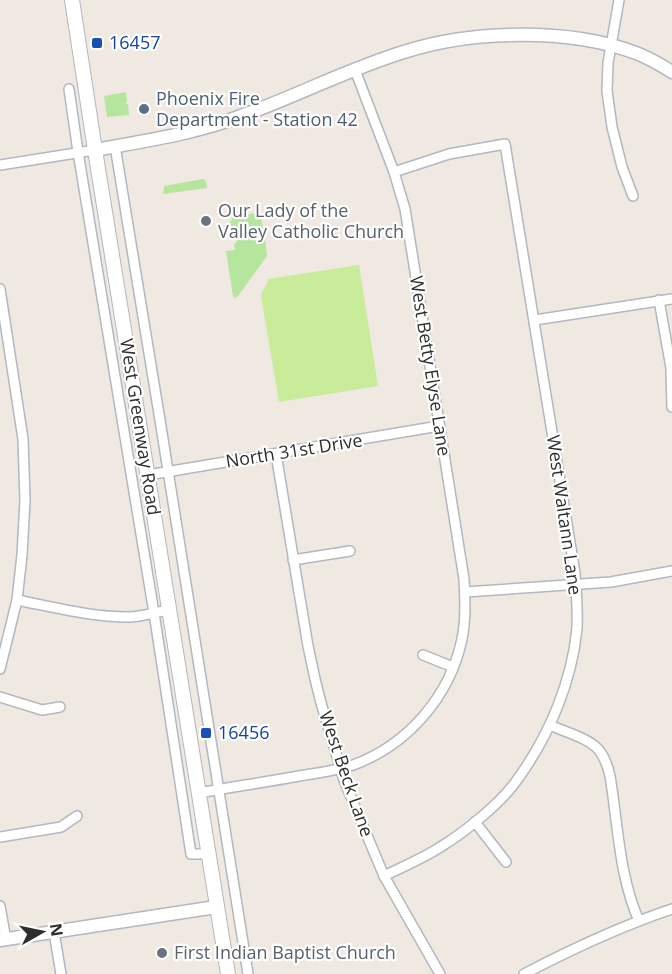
<svg xmlns="http://www.w3.org/2000/svg" width="672" height="974" font-family="'Open Sans',sans-serif">
  <style>
    .green { fill: #b6e59e }
    .pitch { fill: #c9ec9a }
    .lines { fill: none; stroke-linecap: round; stroke-linejoin: round }
    .minor-casing { stroke: #b4b7c1; stroke-width: 12 }
    .tertiary-casing { stroke: #b4b7c1; stroke-width: 15 }
    .secondary-casing { stroke: #b4b7c1; stroke-width: 16 }
    .minor { stroke: #fff; stroke-width: 9 }
    .tertiary { stroke: #fff; stroke-width: 12 }
    .secondary { stroke: #fff; stroke-width: 14 }
    .transit-dot { fill: #1a4fb4; stroke: #fff; stroke-width: 2 }
    .service-dot { fill: #5c6f8a; stroke: #fff; stroke-width: 2 }
    .worship-dot { fill: #6b7280; stroke: #fff; stroke-width: 2 }
    .labels { text-anchor: middle; stroke-width: 4.5; stroke-linejoin: round; paint-order: stroke }
    .transit-label { font-size: 18px; fill: #164399; stroke: #fff; text-anchor: start }
    .service-label { font-size: 18px; fill: #4e5e75; stroke: #fff; text-anchor: start }
    .worship-label { font-size: 18px; fill: #5b616d; stroke: #fff; text-anchor: start }
    .street-label { font-size: 18px; fill: #2e2e2e; stroke: #fff }
  </style>
  <rect width="100%" height="100%" fill="#efe9e1"/>
  <g class="green">
    <polygon points="126,92 127,101 125,103 128,104 129,115 107,117 104,96"/>
    <polygon points="203,179 206,181 207,188 163,194 164,186"/>
    <polygon points="260,212 263,228 261,231 237,235 231,230 230,222 233,217"/>
    <polygon points="262,235 265,237 267,256 238,296 235,298 233,296 226,251 235,250 234,245 238,239"/>
  </g>
  <path class="pitch" d="M359,265l19,121 -99,16 -18,-106c1,-7 7,-11 7,-17z"/>
  <g class="lines">
    <defs>
      <g id="minor">
        <polyline points="619,0 608,63 607,91 612,127 622,167 633,196"/>
        <polyline points="69,89 78,152 154,613 191,854 208,854"/>
        <polyline points="115,146 159,414 248,974"/>
        <polyline points="0,165 95,150"/>
        <polyline points="0,289 23,439 25,500 22,555 17,600 0,669"/>
        <polyline points="659,300 671,368 672,407"/>
        <polyline points="535,320 672,299"/>
        <polyline points="276,454 308,646 315,679 321,703 344,780 363,826 384,876 440,974"/>
        <polyline points="148,475 439,426"/>
        <polyline points="293,560 350,551"/>
        <polyline points="465,592 611,582 672,571"/>
        <path d="M17,600c36,7 74,17 111,17 14,0 28,-5 41,-7"/>
        <polyline points="423,655 453,667"/>
        <polyline points="0,697 42,710 60,707"/>
        <path d="M550,725c15,7 36,12 48,24 7,8 10,18 12,27 8,48 9,100 29,145"/>
        <path d="M199,793c33,-6 67,-11 100,-17 18,-3 36,-5 54,-11 55,-20 97,-69 109,-126 4,-20 3,-40 2,-60l-59,-370 -11,-37 -39,-102"/>
        <polyline points="475,822 506,862"/>
        <polyline points="0,837 61,827 77,816"/>
        <path d="M384,876c20,-10 40,-18 58,-30 23,-14 60,-44 75,-66 32,-44 55,-98 60,-152 1,-19 -1,-37 -2,-55l-70,-429 -56,10 -55,18"/>
        <polyline points="0,906 6,940"/>
        <polyline points="54,932 61,974"/>
        <path d="M524,974c48,-25 97,-48 148,-65"/>
      </g>
      <g id="tertiary">
        <path d="M95,150c48,-9 99,-16 146,-34 56,-20 109,-48 166,-65 66,-21 163,-23 229,2 13,5 25,12 36,19"/>
        <polyline points="0,940 216,907"/>
      </g>
      <polyline id="secondary" points="72,0 95,150 228,974"/>
    </defs>
    <use href="#minor" class="minor-casing"/>
    <use href="#tertiary" class="tertiary-casing"/>
    <use href="#secondary" class="secondary-casing"/>
    <use href="#minor" class="minor"/>
    <use href="#tertiary" class="tertiary"/>
    <use href="#secondary" class="secondary"/>
  </g>
  <g class="transit-dot">
    <rect x="91" y="37" width="12" height="12" rx="3"/>
    <rect x="200" y="727" width="12" height="12" rx="3"/>
  </g>
  <circle class="service-dot" cx="144" cy="109" r="6"/>
  <g class="worship-dot">
    <circle cx="206" cy="221" r="6"/>
    <circle cx="162" cy="953" r="6"/>
  </g>
  <g class="labels">
    <g class="transit-label">
      <text x="109" y="49">16457</text>
      <text x="218" y="739">16456</text>
    </g>
    <g class="service-label">
      <text x="156" y="105">Phoenix Fire<tspan x="156" dy="21">Department - Station 42</tspan></text>
    </g>
    <g class="worship-label">
      <text x="218" y="217">Our Lady of the<tspan x="218" dy="21">Valley Catholic Church</tspan></text>
      <text x="174" y="959">First Indian Baptist Church</text>
    </g>
    <g class="street-label">
      <text transform="translate(430 366) rotate(81)" y="6">West Betty Elyse Lane</text>
      <text transform="translate(140 427) rotate(81)" y="6">West Greenway Road</text>
      <text transform="translate(294 451) rotate(-9)" y="6">North 31st Drive</text>
      <text transform="translate(564 515) rotate(82)" y="6">West Waltann Lane</text>
      <text transform="translate(346 774) rotate(71)" y="6">West Beck Lane</text>
    </g>
  </g>
  <g transform="translate(42 932) rotate(81)" stroke="#ffffff" stroke-width="4.5" paint-order="stroke">
  <path d="M0-4.5L10 22L0 15L-10 22Z" fill="#2e2e2e"/>
  <text y="-9" font-size="16" font-weight="bold" text-anchor="middle" fill="#2e2e2e">N</text>
  </g>
</svg>
